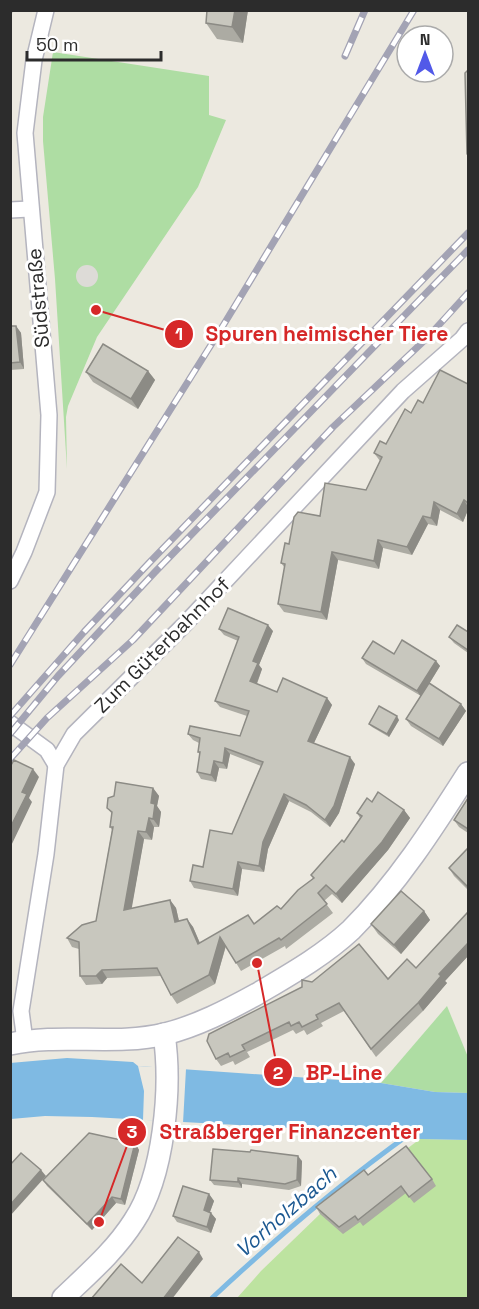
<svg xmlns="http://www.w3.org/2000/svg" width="479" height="1309" font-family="'Space Grotesk',sans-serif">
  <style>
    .green { fill: #aedda3 }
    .pitch { fill: #bde3a0 }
    .plaza { fill: #dddbd7 }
    .water { fill: #7fbae3 }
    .pier { fill: #ece9e0 }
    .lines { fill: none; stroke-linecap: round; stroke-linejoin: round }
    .stream { stroke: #7fbae3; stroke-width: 5 }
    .minor-casing { stroke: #b4b4be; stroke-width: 18 }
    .secondary-casing { stroke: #b4b4be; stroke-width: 24 }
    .minor { stroke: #fff; stroke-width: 15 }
    .secondary { stroke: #fff; stroke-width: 21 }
    .rail-casing { stroke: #a3a3b4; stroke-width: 7 }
    .rail { stroke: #fff; stroke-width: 4.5; stroke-dasharray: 14; stroke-linecap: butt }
    .wall { fill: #acaba3 }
    .shaded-wall { fill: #8c8b85 }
    .building { fill: #c8c7be; stroke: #8c8b85; stroke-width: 1.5 }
    .labels { text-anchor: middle; stroke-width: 6; stroke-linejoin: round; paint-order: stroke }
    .street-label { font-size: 20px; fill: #2c2c2c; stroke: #fff }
    .water-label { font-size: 21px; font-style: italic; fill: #1b5891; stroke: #fff }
    .leader { fill: none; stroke: #d62828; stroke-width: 2 }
    .callout-dot { fill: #d62828; stroke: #fff; stroke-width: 2 }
    .mark-label { font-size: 18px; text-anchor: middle; font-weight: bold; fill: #fff }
    .callout-label { font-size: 21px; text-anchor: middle; font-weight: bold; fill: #d62828; stroke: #fff; stroke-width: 6; stroke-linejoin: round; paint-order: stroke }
  </style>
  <rect width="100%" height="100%" fill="#ece9e0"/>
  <g class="green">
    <polygon points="53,52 209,76 209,115 226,120 198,187 97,337 68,406 66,417 67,469 55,279 43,141 43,117"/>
    <polygon points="447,1006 468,1057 468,1093 435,1092 381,1083"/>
  </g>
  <polygon class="pitch" points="420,1139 468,1140 468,1298 237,1298 261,1271 320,1214"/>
  <circle class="plaza" cx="87" cy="276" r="11"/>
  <polygon class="water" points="67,1058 133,1062 138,1066 381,1083 435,1092 468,1093 468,1140 420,1139 383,1133 92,1117 45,1116 11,1119 10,1063"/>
  <polygon class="pier" points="138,1066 186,1069 183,1123 143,1120 144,1091"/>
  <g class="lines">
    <path class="stream" d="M212,1298c63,-59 129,-115 199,-165"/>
    <defs>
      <g id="minor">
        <polyline points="10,210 30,209"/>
        <polyline points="10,581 24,552 47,492 49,415 25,133 34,60 46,10"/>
        <polyline points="10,723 47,750 56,765"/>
        <polyline points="25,1041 21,1011 46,854 56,765 74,734 184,625 403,391 462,339 468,331"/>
      </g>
      <g id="secondary">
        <path d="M10,1044c51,-11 105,2 155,-10 32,-8 63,-24 92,-40 32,-19 66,-38 94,-64 46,-46 82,-102 117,-157"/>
        <path d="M63,1298c25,-24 52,-47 71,-77 30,-45 38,-133 30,-187"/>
      </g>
    </defs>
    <use href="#minor" class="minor-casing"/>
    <use href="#secondary" class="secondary-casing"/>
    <use href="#minor" class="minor"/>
    <use href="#secondary" class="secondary"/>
    <defs>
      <g id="rail">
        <polyline points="345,56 365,10"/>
        <polyline points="10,665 221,329 414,10"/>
        <polyline points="10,716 84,632 149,563 468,233"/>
        <polyline points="10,734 58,676 155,572 468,250"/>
        <polyline points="10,759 47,718 133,640 333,427 427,338 468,293"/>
      </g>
    </defs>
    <use href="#rail" class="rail-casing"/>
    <use href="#rail" class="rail"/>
  </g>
  <g class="wall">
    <polygon points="248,10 243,43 217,39 206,23"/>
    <polygon points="10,326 16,326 21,333 24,369 10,370"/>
    <polygon points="148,371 155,380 138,409 93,382 86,372"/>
    <polygon points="468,384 468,510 463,522 440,510 437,526 428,524 412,555 383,548 379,569 338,560 327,620 284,612 278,604 285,568 281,563 289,544 320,516 366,490 380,461 374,453 386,444 411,413 423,403"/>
    <polygon points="219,629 273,631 259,665 262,669 257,684 277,692 327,698 332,705 314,743 355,764 339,813 330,827 311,812 289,801 268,849 264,872 242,869 238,896 194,888 190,881 232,834 261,766 230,754 227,769 219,768 216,782 201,779 197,772 200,755 198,752 199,743 193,740 188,734 240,736 247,716 220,707 215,701 238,641 224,635"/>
    <polygon points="468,631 468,653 454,643 449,637 468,632"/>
    <polygon points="394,654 436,661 440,666 429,684 461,704 466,711 443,746 411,726 406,719 421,696 366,664 362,658"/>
    <polygon points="399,720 389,737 372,727 369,724"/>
    <polygon points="153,788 159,796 157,806 161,812 159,827 154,827 152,840 144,839 131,909 170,900 176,908 179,921 187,919 193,927 200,943 254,923 281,909 313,878 311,875 344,842 360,818 357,813 372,802 404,810 410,818 388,850 342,903 332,894 324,901 333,913 286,949 285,946 241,971 226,946 215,984 177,1004 171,995 161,976 107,978 102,984 86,985 80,976 79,949 72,947 67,938 96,921 112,830 110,827 112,814 107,808"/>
    <polygon points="468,798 468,833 459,827 454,820"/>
    <polygon points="468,848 468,890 454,876 449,868"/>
    <polygon points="424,911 430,920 401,954 378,934 371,924"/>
    <polygon points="468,912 468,956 445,981 447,983 423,1011 376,1057 344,1011 321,1023 323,1026 307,1035 304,1030 296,1034 293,1030 247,1052 250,1057 235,1065 233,1061 221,1066 216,1059 312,982 388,979 416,968"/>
    <polygon points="135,1143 139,1150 125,1205 116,1203 92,1230 47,1186 43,1180"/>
    <polygon points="302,1161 301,1186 289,1190 242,1184 242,1188 214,1185 210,1180"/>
    <polygon points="368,1175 432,1179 436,1186 414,1203 406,1193 363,1226 360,1222 343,1234 320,1214 316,1207"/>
    <polygon points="209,1194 214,1201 210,1212 216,1219 211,1233 177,1222 173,1216"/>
  </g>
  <g class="shaded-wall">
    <polygon points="10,10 13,10 10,20"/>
    <polygon points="235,10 248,10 243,43 232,27"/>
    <polygon points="16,326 21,333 24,369 20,362"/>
    <polygon points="148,371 155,380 138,409 131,399"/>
    <polygon points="464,500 468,507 468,510 463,522 457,514"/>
    <polygon points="434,502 440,510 437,526 431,518"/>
    <polygon points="423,516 428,524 412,555 407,547"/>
    <polygon points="378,540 383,548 379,569 374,561"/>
    <polygon points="332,552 338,560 327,620 321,612"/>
    <polygon points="268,625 273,631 259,665 262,669 255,688 250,681 253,661"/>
    <polygon points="436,661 440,666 421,697 417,691"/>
    <polygon points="327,698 332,705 312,747 308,741"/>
    <polygon points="461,704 466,711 443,746 439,739"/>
    <polygon points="397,716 399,720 389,737 387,734"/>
    <polygon points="225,748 230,754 227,769 223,763"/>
    <polygon points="350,757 355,764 339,813 330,827 325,820"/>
    <polygon points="214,761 219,768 216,782 211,775"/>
    <polygon points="33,769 39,777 29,798 32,802 10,848 10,828 22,792"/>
    <polygon points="153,788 159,796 157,806 161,812 159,827 153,819 151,803"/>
    <polygon points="284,794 289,801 268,849 264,872 259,866 263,842"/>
    <polygon points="404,810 410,818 388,850 342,903 336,894"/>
    <polygon points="149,818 154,827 152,840 146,832"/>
    <polygon points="138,831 144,839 130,918 124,910"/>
    <polygon points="238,862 242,869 238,896 233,889"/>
    <polygon points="170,900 176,908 181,930 175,922"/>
    <polygon points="424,911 430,920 401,954 394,945"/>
    <polygon points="187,919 193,927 204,953 198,944"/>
    <polygon points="220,937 226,945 215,984 209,975"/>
    <polygon points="468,943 468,956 445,981 447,983 423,1011 418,1003 439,974"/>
    <polygon points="102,970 107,978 102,984 96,976"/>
    <polygon points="135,1143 139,1150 125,1205 121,1199"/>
    <polygon points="298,1156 302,1161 301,1186 297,1180"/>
    <polygon points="41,1170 46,1176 10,1216 10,1205"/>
    <polygon points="238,1178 242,1184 242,1188 238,1182"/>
    <polygon points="209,1194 214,1201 208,1217 204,1210"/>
    <polygon points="112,1197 116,1203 92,1230 87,1224"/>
    <polygon points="211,1213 216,1219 211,1233 207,1227"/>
    <polygon points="199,1252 203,1259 172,1299 163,1299"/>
  </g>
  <g class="building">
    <polygon points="207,10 235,10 232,27 206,23"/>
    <polygon points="468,70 468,155 467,154 465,73"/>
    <polygon points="10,326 16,326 20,362 10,363"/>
    <polygon points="103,344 148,371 131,399 86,372"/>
    <polygon points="440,370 468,384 468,503 464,500 457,514 434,502 431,518 423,516 407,547 378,540 374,561 332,552 321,612 278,604 285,564 281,563 285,543 289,544 294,517 298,512 320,516 325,483 366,490 382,457 374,453 380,441 386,444 405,409 411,413 418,400 423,403"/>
    <polygon points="228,608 268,625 253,661 258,663 250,681 277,692 283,678 327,698 308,741 350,757 334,806 325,820 306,805 284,794 263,842 259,866 238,862 233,889 190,881 193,865 203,867 210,830 232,834 263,762 225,748 223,763 214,761 211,775 197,772 200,752 198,752 200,738 188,734 190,726 240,736 249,711 215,701 239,637 219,629"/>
    <polygon points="457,625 468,632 468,631 468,650 449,637"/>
    <polygon points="402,640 436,661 417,691 362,658 373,641 394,654"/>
    <polygon points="429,683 461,704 439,739 406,719"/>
    <polygon points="379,706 397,716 387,734 369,724"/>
    <polygon points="14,760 33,769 22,792 27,794 10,828 10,767"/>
    <polygon points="116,782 153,788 151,803 155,804 153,819 149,818 146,832 138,831 124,910 170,900 175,922 187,919 198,944 248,915 254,924 277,906 281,909 298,890 314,878 311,875 342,840 344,842 362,816 357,813 367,798 372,802 378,792 404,810 382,842 336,894 326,885 318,893 327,904 281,940 279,938 236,963 220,937 209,975 171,995 157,968 102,970 96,976 80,976 79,942 67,938 82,925 96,921 113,827 110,827 112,812 107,808 108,798 114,796"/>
    <polygon points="468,798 468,829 454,820"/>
    <polygon points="468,848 468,887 449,868"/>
    <polygon points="401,891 424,911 394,945 371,924"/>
    <polygon points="468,912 468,943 439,974 441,976 418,1003 371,1049 339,1003 316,1015 318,1019 302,1027 299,1022 291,1026 289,1022 242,1045 245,1050 230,1057 228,1053 216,1059 207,1041 209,1034 302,987 302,980 312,982 359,944 388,979 407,959 416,968"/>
    <polygon points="89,1133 135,1143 121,1199 112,1197 87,1224 43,1180"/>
    <polygon points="406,1146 432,1179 409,1197 401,1186 358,1220 355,1216 339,1227 316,1207 364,1170 368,1175"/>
    <polygon points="213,1149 250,1152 251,1150 298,1156 297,1180 285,1184 238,1178 238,1182 210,1180"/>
    <polygon points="21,1153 41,1170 10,1205 10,1165"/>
    <polygon points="183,1186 209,1194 204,1210 211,1213 207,1227 173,1216"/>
    <polygon points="178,1237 199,1252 163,1299 91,1299 121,1264 142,1283"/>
  </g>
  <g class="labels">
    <g class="street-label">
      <text transform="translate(38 298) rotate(-95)" y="7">Südstraße</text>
      <text transform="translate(162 645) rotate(-45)" y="7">Zum Güterbahnhof</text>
    </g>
    <g class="water-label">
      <text transform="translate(286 1212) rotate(-41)" y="7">Vorholzbach</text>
    </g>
  </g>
  <path class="leader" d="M96 310L179 334M257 963L278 1072M99 1222L132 1132"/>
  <g class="callout-dot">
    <circle cx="96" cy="310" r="6"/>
    <circle cx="257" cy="963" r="6"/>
    <circle cx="99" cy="1222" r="6"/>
    <circle cx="179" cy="334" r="15"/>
    <circle cx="278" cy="1072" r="15"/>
    <circle cx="132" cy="1132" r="15"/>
  </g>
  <g class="mark-label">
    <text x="179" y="340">1</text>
    <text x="278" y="1079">2</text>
    <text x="132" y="1138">3</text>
  </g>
  <g class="callout-label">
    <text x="327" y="341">Spuren heimischer Tiere</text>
    <text x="344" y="1080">BP-Line</text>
    <text x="290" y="1139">Straßberger Finanzcenter</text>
  </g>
  <rect width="479" height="1309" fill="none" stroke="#2c2c2c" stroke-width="24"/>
  <g transform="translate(425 54)"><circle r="28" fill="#ffffff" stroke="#ababab" stroke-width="1.5"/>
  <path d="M0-4.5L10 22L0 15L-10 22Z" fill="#5259e8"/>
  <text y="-9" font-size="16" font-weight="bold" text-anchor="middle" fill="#2c2c2c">N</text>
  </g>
  <path d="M27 51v9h134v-9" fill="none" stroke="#2c2c2c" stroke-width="3"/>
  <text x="36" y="51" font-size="18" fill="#2c2c2c" stroke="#ffffff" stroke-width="4.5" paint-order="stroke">50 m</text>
</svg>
